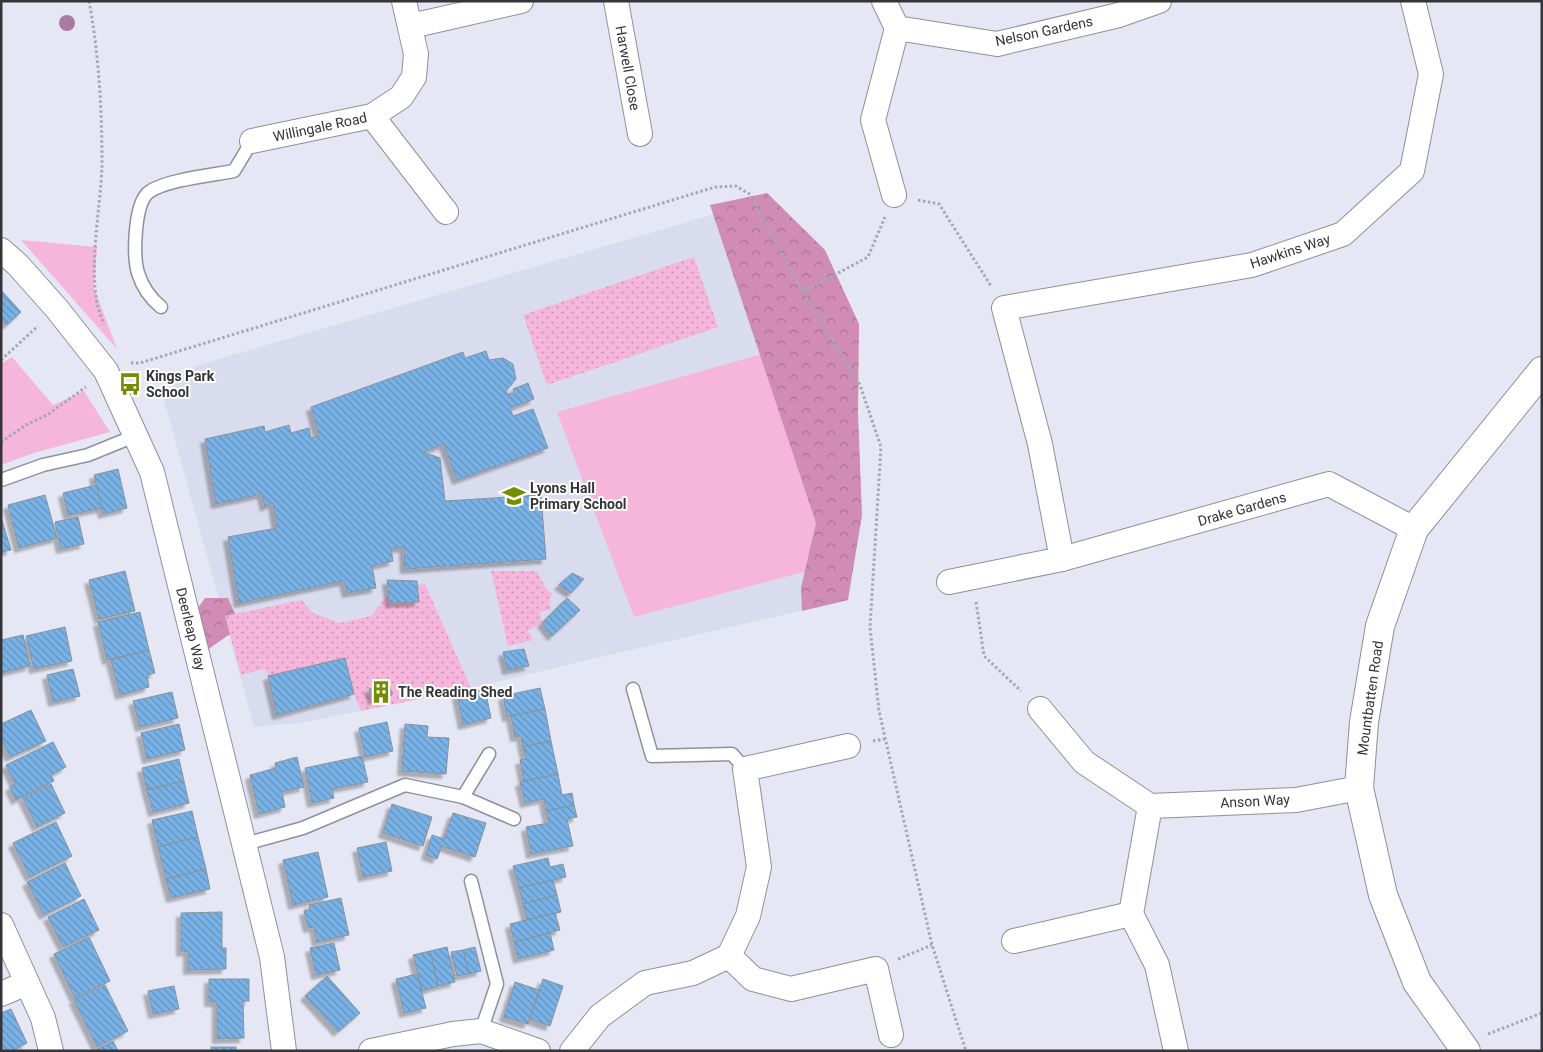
<svg xmlns="http://www.w3.org/2000/svg" width="1543" height="1052" font-family="Roboto,sans-serif">
  <style>
    .built { fill: #d9dbee }
    .grass { fill: #f6b6dc }
    .forest { fill: url(#forest-crowns) }
    .park { fill: url(#park-dots) }
    .building { fill: url(#building-back-hatch); stroke: #89929b; filter: url(#shadow) }
    .lines { fill: none; stroke-linecap: round; stroke-linejoin: round }
    .lane-casing { stroke: #8e909b; stroke-width: 15 }
    .street-casing { stroke: #8e909b; stroke-width: 26 }
    .secondary-casing { stroke: #8e909b; stroke-width: 30 }
    .path { stroke: #a5a7b1; stroke-width: 3; stroke-dasharray: 2.5 2.5; stroke-linecap: butt }
    .lane { stroke: #fff; stroke-width: 12 }
    .street { stroke: #fff; stroke-width: 24 }
    .secondary { stroke: #fff; stroke-width: 28 }
    .tree { fill: #a77ca0 }
    .labels { text-anchor: middle; stroke-width: 4; stroke-linejoin: round; paint-order: stroke }
    .street-label { font-size: 14px; fill: #343439; stroke: #fff }
    .poi-label { font-size: 14px; font-weight: bold; fill: #343439; stroke: #fff; text-anchor: start }
  </style>
  <defs>
    <pattern id="forest-crowns" width="20" height="18" patternUnits="userSpaceOnUse" patternTransform="scale(1.25)"><rect width="20" height="18" fill="#d08cb5"/><path d="M2 6a3 3 0 1 1 6 0M12 15a3 3 0 1 1 6 0" fill="none" stroke="#aa7394"/></pattern>
    <pattern id="park-dots" width="8" height="8" patternUnits="userSpaceOnUse" patternTransform="scale(1.25)"><rect width="8" height="8" fill="#f6b6dc"/><path d="M2 2h.1M6 6h.1" fill="none" stroke="#c895b3" stroke-width="1.8" stroke-linecap="round"/></pattern>
    <pattern id="building-back-hatch" width="6" height="6" patternUnits="userSpaceOnUse" patternTransform="scale(1.25)"><rect width="6" height="6" fill="#78b2e7"/><path d="M-1 5l2 2M0 0l6 6M5-1l2 2" fill="none" stroke="#6392bc"/></pattern>
    <filter id="shadow"><feDropShadow dx="-4.5" dy="4.5" stdDeviation="1" flood-color="#0004"/></filter>
  </defs>
  <rect width="100%" height="100%" fill="#e5e7f4"/>
  <polygon class="built" points="739,207 848,600 587,660 459,691 300,723 254,727 163,396 195,366"/>
  <g class="grass">
    <polygon points="21,240 97,247 94,288 117,349"/>
    <polygon points="762,354 830,565 634,617 557,412"/>
    <polygon points="12,357 53,405 84,391 110,432 34,453 1,465 1,364"/>
  </g>
  <g class="forest">
    <polygon points="767,193 825,250 859,324 858,413 862,515 848,600 802,611 801,588 816,523 710,205"/>
    <polygon points="205,598 228,598 238,621 237,629 203,653 186,625"/>
  </g>
  <g class="park">
    <polygon points="694,257 718,327 547,385 523,315"/>
    <polygon points="491,571 537,571 545,587 552,594 549,601 551,609 540,612 542,623 528,631 533,640 508,646"/>
    <polygon points="425,584 471,688 361,711 354,694 345,658 268,676 265,669 241,675 225,616 302,600 311,612 339,623 371,616 388,595 390,603 419,602 417,585"/>
  </g>
  <g class="building">
    <polygon points="1,290 21,312 7,325 1,318"/>
    <polygon points="486,351 489,360 503,358 513,364 516,379 506,391 507,394 515,394 513,389 528,383 534,399 510,408 513,416 533,409 548,448 457,480 444,444 423,452 440,458 445,501 541,495 546,559 405,569 404,547 391,549 393,561 372,566 376,588 347,593 344,581 239,603 228,537 277,528 273,503 265,507 262,494 216,504 205,439 264,426 265,432 289,425 291,433 309,428 311,438 319,436 311,407 463,352 465,358"/>
    <polygon points="118,469 127,508 103,514 94,475"/>
    <polygon points="96,485 102,508 68,515 63,493"/>
    <polygon points="45,495 57,538 19,548 8,505"/>
    <polygon points="1,517 11,550 1,552"/>
    <polygon points="78,517 84,544 61,549 55,522"/>
    <polygon points="125,571 135,611 99,619 89,580"/>
    <polygon points="572,573 584,579 571,593 559,585"/>
    <polygon points="387,580 417,581 419,602 390,603"/>
    <polygon points="567,598 580,610 552,636 542,623"/>
    <polygon points="140,612 149,650 107,660 98,622"/>
    <polygon points="65,627 72,661 34,669 26,636"/>
    <polygon points="23,635 30,666 1,673 1,640"/>
    <polygon points="524,649 529,666 507,670 503,652"/>
    <polygon points="149,650 155,673 147,675 149,687 120,695 111,660"/>
    <polygon points="345,658 354,694 277,715 268,676"/>
    <polygon points="73,669 80,696 53,702 47,675"/>
    <polygon points="389,683 392,695 373,700 369,689"/>
    <polygon points="540,688 545,709 507,717 503,696"/>
    <polygon points="485,689 491,718 463,725 457,695"/>
    <polygon points="172,692 178,718 140,727 133,701"/>
    <polygon points="545,709 551,741 523,747 521,736 515,737 511,716"/>
    <polygon points="31,710 46,741 10,757 1,738 1,724"/>
    <polygon points="387,722 393,751 365,757 359,728"/>
    <polygon points="179,724 185,750 147,759 141,733"/>
    <polygon points="405,724 428,726 427,737 449,738 446,774 402,771"/>
    <polygon points="551,741 558,774 524,781 520,760 526,759 523,747"/>
    <polygon points="53,742 66,767 51,775 54,781 16,800 10,787 15,784 6,765"/>
    <polygon points="362,756 368,782 332,789 334,798 312,803 305,768"/>
    <polygon points="297,757 304,787 282,792 285,807 259,814 250,775 276,768 275,763"/>
    <polygon points="179,759 184,781 147,790 142,768"/>
    <polygon points="558,774 562,795 572,793 574,805 546,811 544,799 525,803 520,782"/>
    <polygon points="184,781 189,803 153,812 147,790"/>
    <polygon points="51,784 65,813 37,827 23,798"/>
    <polygon points="392,804 432,817 423,846 383,833"/>
    <polygon points="574,805 577,817 567,819 573,846 531,854 526,827 549,823 546,811"/>
    <polygon points="192,811 198,837 158,847 152,820"/>
    <polygon points="453,813 486,823 475,857 442,846 437,859 426,855 432,835 444,839"/>
    <polygon points="56,822 72,856 30,877 13,843"/>
    <polygon points="198,837 206,869 166,879 158,847"/>
    <polygon points="386,842 392,871 363,877 357,848"/>
    <polygon points="318,852 328,897 293,905 283,860"/>
    <polygon points="548,858 550,867 563,864 566,877 519,888 513,866"/>
    <polygon points="65,863 81,896 44,915 27,882"/>
    <polygon points="206,869 210,889 171,898 166,879"/>
    <polygon points="553,880 557,895 523,904 519,888"/>
    <polygon points="557,895 561,912 527,920 523,904"/>
    <polygon points="341,898 349,935 317,942 314,927 308,928 304,911 310,910 309,905"/>
    <polygon points="84,899 99,930 63,947 48,917"/>
    <polygon points="222,912 222,948 226,948 226,969 188,970 188,951 181,952 181,913"/>
    <polygon points="555,913 560,930 514,942 510,924"/>
    <polygon points="550,933 554,950 518,959 514,942"/>
    <polygon points="89,937 110,981 75,998 54,954"/>
    <polygon points="334,943 340,970 316,975 310,948"/>
    <polygon points="447,947 455,982 438,986 430,951"/>
    <polygon points="475,947 481,971 469,974 463,950"/>
    <polygon points="463,950 469,974 457,976 451,952"/>
    <polygon points="430,951 438,986 422,991 413,955"/>
    <polygon points="417,974 426,1008 404,1013 396,979"/>
    <polygon points="327,976 360,1013 338,1032 305,996"/>
    <polygon points="209,979 249,979 249,1001 243,1001 244,1038 217,1039 217,1002 209,1002"/>
    <polygon points="543,979 563,986 550,1026 530,1019"/>
    <polygon points="515,982 539,990 528,1024 504,1017"/>
    <polygon points="105,985 128,1031 97,1047 74,1000"/>
    <polygon points="174,986 179,1009 153,1014 148,991"/>
    <polygon points="11,1009 27,1043 12,1051 4,1051 1,1050 1,1013"/>
    <polygon points="113,1041 118,1051 94,1051"/>
    <rect x="211" y="1047" width="25" height="4"/>
  </g>
  <g class="lines">
    <defs>
      <g id="lane">
        <path d="M161,307c-11,-9 -19,-21 -23,-34 -5,-17 -4,-70 11,-81 16,-12 64,-17 85,-21l18,-30"/>
        <polyline points="1,480 43,465 88,455 137,435"/>
        <polyline points="633,689 652,756 732,754 745,769"/>
        <polyline points="463,797 489,754"/>
        <polyline points="245,844 303,828 405,785 463,797 514,819"/>
        <polyline points="471,881 497,984 481,1031"/>
      </g>
      <g id="street">
        <polyline points="616,1 640,134"/>
        <polyline points="884,1 897,28 997,44 1119,15 1159,1"/>
        <polyline points="411,26 521,1"/>
        <polyline points="372,116 446,212"/>
        <polyline points="252,141 372,116 401,97 414,77 416,54 404,1"/>
        <polyline points="894,195 873,120 897,28"/>
        <polyline points="1,250 18,265 57,309 106,371 152,472 272,957 284,1051"/>
        <polyline points="1062,559 1040,444 1004,308 1252,265 1343,234 1412,171 1431,74 1413,1"/>
        <polyline points="949,582 1062,559 1329,484 1414,529"/>
        <polyline points="1040,709 1084,762 1150,806"/>
        <polyline points="1,925 43,1018 51,1051"/>
        <polyline points="1014,941 1131,914"/>
        <polyline points="729,956 753,979 791,989 876,969 891,1035"/>
        <polyline points="1,994 27,983"/>
        <polyline points="371,1051 453,1034 481,1031 538,1051"/>
        <polyline points="572,1051 600,1016 645,983 693,973 729,956 748,916 759,867 745,769 848,746"/>
        <polyline points="1176,1051 1157,965 1131,914 1150,806 1296,800 1359,788"/>
      </g>
      <polyline id="secondary" points="1466,1051 1417,982 1383,895 1359,788 1364,722 1380,626 1414,529 1542,371"/>
    </defs>
    <use href="#lane" class="lane-casing"/>
    <use href="#street" class="street-casing"/>
    <use href="#secondary" class="secondary-casing"/>
    <g class="path">
      <path d="M89,1c10,54 13,109 13,164 -1,45 -18,119 2,159"/>
      <polyline points="918,200 939,204 991,286"/>
      <polyline points="803,292 868,257 885,217"/>
      <polyline points="1,360 38,326"/>
      <polyline points="131,363 140,363 715,187 736,186 751,195 803,292 860,385 881,447 870,627 879,711 932,945 966,1051"/>
      <polyline points="1,442 26,425 47,415 86,387"/>
      <polyline points="976,602 984,656 1021,691"/>
      <polyline points="873,741 885,739"/>
      <polyline points="898,959 932,945"/>
      <polyline points="1488,1034 1542,1013"/>
    </g>
    <use href="#lane" class="lane"/>
    <use href="#street" class="street"/>
    <use href="#secondary" class="secondary"/>
  </g>
  <circle class="tree" cx="67" cy="23" r="8"/>
  <defs>
    <symbol id="bus-bare" viewBox="-9 -9 18 18"><path d="M-5-6H5V4H4V6H2V4H-2V6H-4V4H-5ZM-3.5-4V0h7V-4ZM-3.5 1.2v1.5H-2V1.2ZM2 1.2v1.5H3.5V1.2Z" fill="#738c00" stroke="#fff" stroke-width="2.5" paint-order="stroke"/></symbol>
    <symbol id="school-bare" viewBox="-9 -9 18 18"><path d="M0-5L7-2L0 1L-7-2ZM-4 1L0 2.5L4 1V4Q0 6-4 4Z" fill="#738c00" stroke="#fff" stroke-width="2.5" paint-order="stroke"/></symbol>
    <symbol id="building-bare" viewBox="-9 -9 18 18"><path d="M-4-6H4V6H1V3H-1V6H-4ZM-2.5-4.3h1.7v1.8h-1.7ZM.8-4.3h1.7v1.8H.8ZM-2.5-1h1.7V.8h-1.7ZM.8-1h1.7V.8H.8Z" fill="#738c00" stroke="#fff" stroke-width="2.5" paint-order="stroke"/></symbol>
  </defs>
  <g fill-rule="evenodd">
    <use href="#bus-bare" x="114" y="368" width="32" height="32"/>
    <use href="#school-bare" x="498" y="480" width="32" height="32"/>
    <use href="#building-bare" x="365" y="676" width="32" height="32"/>
  </g>
  <g class="labels">
    <g class="street-label">
      <text transform="translate(1044 31) rotate(-12)" y="5">Nelson Gardens</text>
      <text transform="translate(628 68) rotate(80)" y="5">Harwell Close</text>
      <text transform="translate(320 127) rotate(-12)" y="5">Willingale Road</text>
      <text transform="translate(1290 251) rotate(-18)" y="5">Hawkins Way</text>
      <text transform="translate(1242 509) rotate(-16)" y="5">Drake Gardens</text>
      <text transform="translate(191 629) rotate(76)" y="5">Deerleap Way</text>
      <text transform="translate(1370 698) rotate(-82)" y="5">Mountbatten Road</text>
      <text transform="translate(1255 801) rotate(-3)" y="5">Anson Way</text>
    </g>
    <g class="poi-label">
      <text x="146" y="381">Kings Park<tspan x="146" dy="16">School</tspan></text>
      <text x="530" y="493">Lyons Hall<tspan x="530" dy="16">Primary School</tspan></text>
      <text x="398" y="697">The Reading Shed</text>
    </g>
  </g>
  <rect width="1543" height="1052" fill="none" stroke="#343439" stroke-width="5"/>
</svg>
